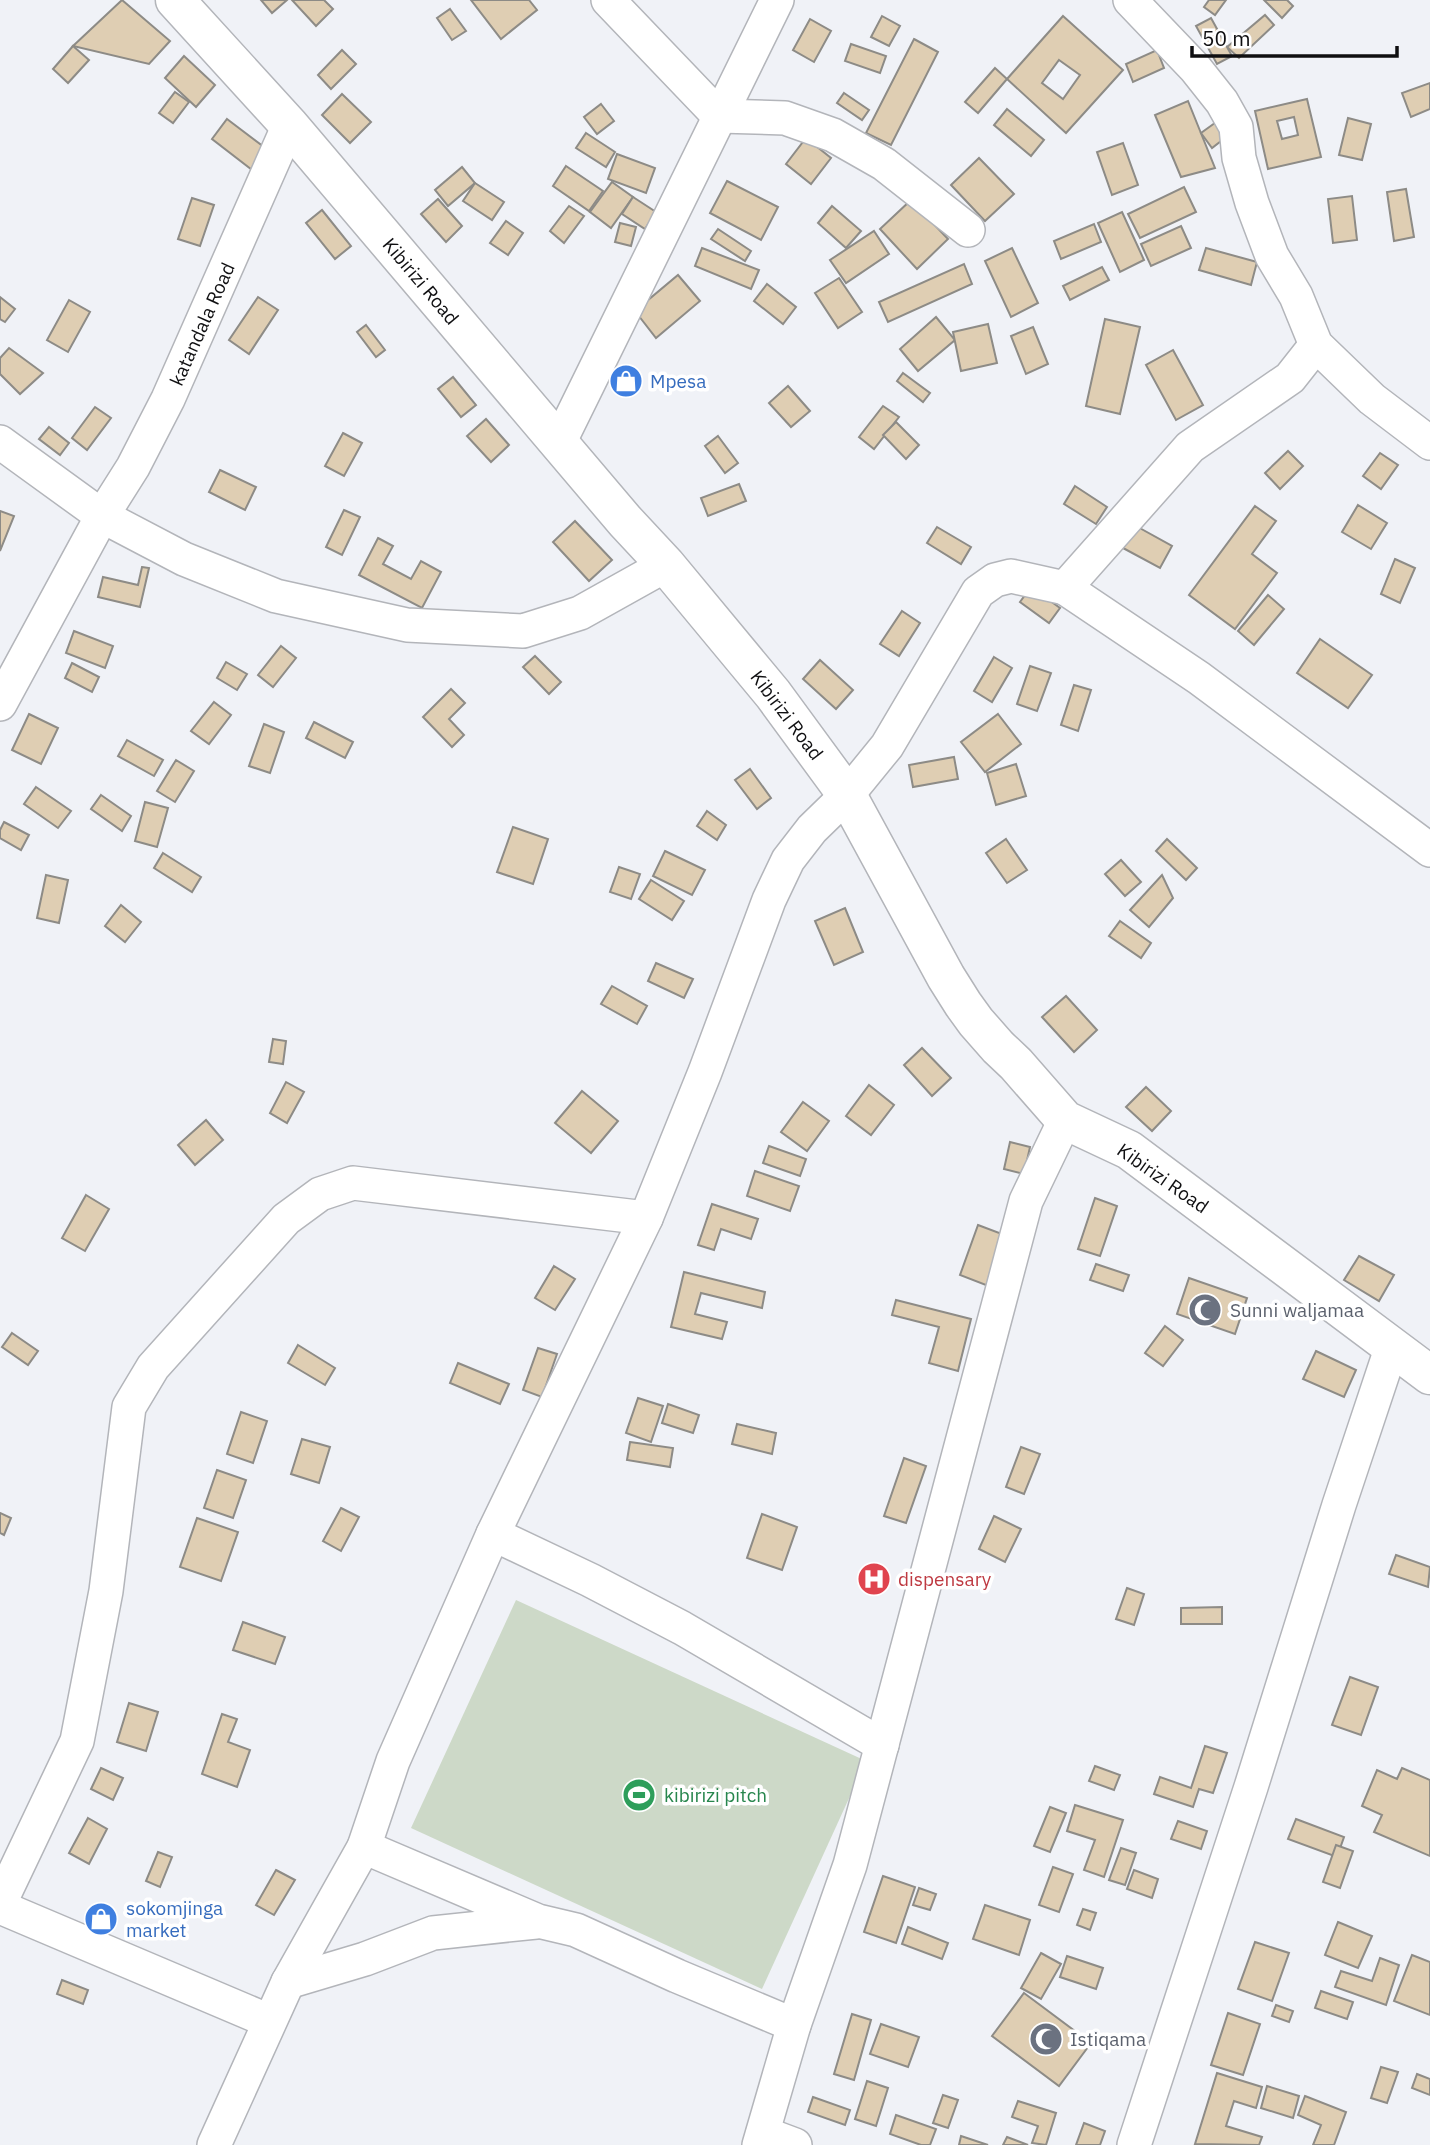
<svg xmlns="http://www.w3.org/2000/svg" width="1430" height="2145" font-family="'IBM Plex Sans',sans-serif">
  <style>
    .green { fill: #cdd9c8 }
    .building { fill: #dfceb3; stroke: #8d8b86; stroke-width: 2; fill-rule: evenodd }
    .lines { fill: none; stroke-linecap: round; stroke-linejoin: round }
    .street-casing { stroke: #b3b5ba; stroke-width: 36 }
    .secondary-casing { stroke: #b3b5ba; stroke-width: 41 }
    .street { stroke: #fff; stroke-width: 33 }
    .secondary { stroke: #fff; stroke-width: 38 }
    .labels { text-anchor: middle; stroke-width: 7; stroke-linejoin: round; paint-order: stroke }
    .street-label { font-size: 19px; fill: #0f0f11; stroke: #fff }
    .shop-label { font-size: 19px; fill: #366cbe; stroke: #fff; text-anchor: start }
    .worship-label { font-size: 19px; fill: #5b616d; stroke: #fff; text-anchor: start }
    .health-label { font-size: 19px; fill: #be3a42; stroke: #fff; text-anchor: start }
    .leisure-label { font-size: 19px; fill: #27864d; stroke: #fff; text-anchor: start }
  </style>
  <rect width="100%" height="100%" fill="#f0f2f7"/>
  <polygon class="green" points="516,1600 866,1761 762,1989 411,1828"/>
  <g class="building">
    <polygon points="122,0 170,41 149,64 73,46"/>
    <polygon points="261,0 287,0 272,13"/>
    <polygon points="292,0 324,0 333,9 316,26"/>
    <polygon points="471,0 529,0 537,10 501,39"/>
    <polygon points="1209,0 1226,0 1215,15 1204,7"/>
    <polygon points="1264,0 1287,0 1293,6 1282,18"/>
    <polygon points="450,9 466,31 452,40 437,18"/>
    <polygon points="1265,15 1274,25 1239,58 1227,47"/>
    <polygon points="882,16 900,26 889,46 871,37"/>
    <path d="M1063,16l60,54 -57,63 -59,-54zM1059,60l21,15 -17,24 -21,-16z"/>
    <polygon points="1211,18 1232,56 1217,64 1196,26"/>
    <polygon points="810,19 831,31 814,62 793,50"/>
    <polygon points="914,39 938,52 891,145 866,133"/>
    <polygon points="851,44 886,56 880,73 845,61"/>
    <polygon points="73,46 89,60 68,83 53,69"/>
    <polygon points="342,50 356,64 331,89 318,75"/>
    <polygon points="1157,50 1164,68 1133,82 1126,64"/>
    <polygon points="184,56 215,85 196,107 165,78"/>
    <polygon points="995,68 1007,79 978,113 965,102"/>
    <polygon points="1430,83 1430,109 1411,117 1402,93"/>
    <polygon points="175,92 189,102 173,123 159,113"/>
    <polygon points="844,93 869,110 862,120 837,103"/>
    <polygon points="342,94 371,122 350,143 322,115"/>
    <path d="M1307,99l14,58 -53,12 -13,-58zM1294,117l4,18 -16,4 -5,-18z"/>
    <polygon points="1188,101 1215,168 1181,177 1155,115"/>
    <polygon points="601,104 614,121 597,134 584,117"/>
    <polygon points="1007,109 1044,140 1031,156 994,125"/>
    <polygon points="1348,118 1371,124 1362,160 1339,155"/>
    <polygon points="227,119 272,153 256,173 212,139"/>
    <polygon points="1219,120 1230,134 1212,148 1201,133"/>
    <polygon points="586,133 615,152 606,167 576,148"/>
    <polygon points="806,138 831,158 811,184 786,164"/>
    <polygon points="1123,143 1138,185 1112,195 1097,152"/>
    <polygon points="617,154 655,168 646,193 608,179"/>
    <polygon points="979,158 1014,194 985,221 951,185"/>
    <polygon points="566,166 603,191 589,211 553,186"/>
    <polygon points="462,167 475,183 448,206 435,190"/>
    <polygon points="727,181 778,207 761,240 710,213"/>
    <polygon points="612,182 633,197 611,228 590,212"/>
    <polygon points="475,183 504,202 492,220 463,201"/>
    <polygon points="1184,187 1196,212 1140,238 1128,214"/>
    <polygon points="1406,189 1414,237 1394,241 1387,192"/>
    <polygon points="1352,196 1357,240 1333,243 1328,199"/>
    <polygon points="633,197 656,212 645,229 622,214"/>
    <polygon points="192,198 214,205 200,246 178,239"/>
    <polygon points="438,199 462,226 446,242 421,214"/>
    <polygon points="911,200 948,239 917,269 880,229"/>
    <polygon points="569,206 584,216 564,243 550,231"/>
    <polygon points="832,206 861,231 846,248 818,223"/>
    <polygon points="322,210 351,246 335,259 306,223"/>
    <polygon points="1122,212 1144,260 1120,272 1098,223"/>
    <polygon points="506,221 523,233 508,255 490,243"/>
    <polygon points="620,223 636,227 631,246 615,242"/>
    <polygon points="1094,224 1101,242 1061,259 1054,241"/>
    <polygon points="1181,226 1191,248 1151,266 1141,244"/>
    <polygon points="718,229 751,251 745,261 711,239"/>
    <polygon points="874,231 889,254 846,283 830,260"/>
    <polygon points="702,248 759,270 751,289 695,266"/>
    <polygon points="1012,248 1038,303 1011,317 985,261"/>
    <polygon points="1206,248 1257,262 1251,285 1199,270"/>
    <polygon points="964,264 972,284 888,322 879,302"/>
    <polygon points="1102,267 1109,280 1070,300 1063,286"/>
    <polygon points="678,275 700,301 656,338 635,311"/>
    <polygon points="839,278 862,312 838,328 815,293"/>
    <polygon points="767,284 796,307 783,324 754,301"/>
    <polygon points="0,297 15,309 5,322 0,319"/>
    <polygon points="258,297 278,310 249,354 229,340"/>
    <polygon points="69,300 90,312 68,352 47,340"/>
    <polygon points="936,317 955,340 918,371 900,349"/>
    <polygon points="1105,319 1140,327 1120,414 1086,406"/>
    <polygon points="988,324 997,363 961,371 953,332"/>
    <polygon points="366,325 385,350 376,357 357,332"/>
    <polygon points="1033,327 1048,364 1026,374 1011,336"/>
    <polygon points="9,348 43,373 20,394 0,374 0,358"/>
    <polygon points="1173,350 1203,405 1176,420 1146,365"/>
    <polygon points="903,373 930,393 923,402 897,381"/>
    <polygon points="453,377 476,405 461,417 438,389"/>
    <polygon points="788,386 810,411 791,427 769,403"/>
    <polygon points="883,406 899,417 874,449 859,437"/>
    <polygon points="95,407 111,418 87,450 72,438"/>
    <polygon points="486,419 509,445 491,462 467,436"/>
    <polygon points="896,422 919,445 906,459 883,435"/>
    <polygon points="49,427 69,443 60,455 39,439"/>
    <polygon points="343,433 362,443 344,476 325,466"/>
    <polygon points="718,436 738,463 725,473 705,446"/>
    <polygon points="1288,451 1303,466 1280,489 1265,473"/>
    <polygon points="1380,453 1398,465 1381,489 1363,476"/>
    <polygon points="220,470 256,487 245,510 209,492"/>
    <polygon points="739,484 746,501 708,516 701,498"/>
    <polygon points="1075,486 1107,507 1096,524 1064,504"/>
    <polygon points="1358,505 1387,523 1371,549 1342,532"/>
    <polygon points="1255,506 1276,521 1252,554 1277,573 1235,629 1189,595"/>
    <polygon points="344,510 360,517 342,555 326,547"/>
    <polygon points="0,511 14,516 0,551"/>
    <polygon points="575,521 612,560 589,581 553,542"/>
    <polygon points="1136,526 1172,546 1160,568 1123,548"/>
    <polygon points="937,527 971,547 961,564 927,543"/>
    <polygon points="378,538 393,546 383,564 411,579 421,561 441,572 422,608 359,575"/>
    <polygon points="1395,559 1415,568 1400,603 1381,594"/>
    <polygon points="142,567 149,568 140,607 98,597 103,577 138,585"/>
    <polygon points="1031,587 1060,608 1049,623 1020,602"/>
    <polygon points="1268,595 1284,609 1254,645 1238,631"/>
    <polygon points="902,611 920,623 899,656 880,644"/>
    <polygon points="74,631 113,646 105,668 66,653"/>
    <polygon points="1320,639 1372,675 1348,708 1297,673"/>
    <polygon points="281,646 296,658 273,687 258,675"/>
    <polygon points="535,656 561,682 549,694 523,667"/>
    <polygon points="994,657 1012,668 992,702 974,691"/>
    <polygon points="820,660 853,690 836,709 803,679"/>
    <polygon points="226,662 247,674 237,690 217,678"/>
    <polygon points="72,663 99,677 92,692 65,678"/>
    <polygon points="1030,666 1051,673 1037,711 1017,704"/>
    <polygon points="1074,685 1091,690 1078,731 1061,725"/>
    <polygon points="451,689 465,703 449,719 464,735 452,747 423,717"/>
    <polygon points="214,702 231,715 209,744 191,731"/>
    <polygon points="29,714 58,728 41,764 12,750"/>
    <polygon points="998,714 1021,744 985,772 961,742"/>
    <polygon points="314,722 353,742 345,758 306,738"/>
    <polygon points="264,724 284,732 270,773 249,766"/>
    <polygon points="127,740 163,760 154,776 118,756"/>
    <polygon points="954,757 958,779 913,787 909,765"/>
    <polygon points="176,760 194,771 175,802 157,791"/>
    <polygon points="1016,764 1026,796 996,805 987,773"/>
    <polygon points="750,769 771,798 757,809 735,780"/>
    <polygon points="36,787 71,811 58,828 24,804"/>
    <polygon points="101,795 131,816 122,831 91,809"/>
    <polygon points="145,802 168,808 157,847 135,841"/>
    <polygon points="707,811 726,825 717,840 697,826"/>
    <polygon points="4,822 29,835 21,850 0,838 0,830"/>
    <polygon points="513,827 548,839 533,884 497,872"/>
    <polygon points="1006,839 1027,870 1007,883 986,853"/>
    <polygon points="1167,839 1197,868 1186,880 1156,851"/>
    <polygon points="665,851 705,870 692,895 653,876"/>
    <polygon points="163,853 201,877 192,892 154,868"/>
    <polygon points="1121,860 1141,882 1125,896 1105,874"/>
    <polygon points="619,867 640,874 631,899 610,892"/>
    <polygon points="46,875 68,880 59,923 37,918"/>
    <polygon points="1162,875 1173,898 1149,927 1130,910"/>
    <polygon points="651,880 684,901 672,920 639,899"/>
    <polygon points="121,905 141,922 125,942 105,926"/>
    <polygon points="845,908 863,952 834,965 815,921"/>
    <polygon points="1120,921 1151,943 1141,958 1109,936"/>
    <polygon points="656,963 693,979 684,998 648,981"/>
    <polygon points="612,986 647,1006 637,1024 601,1004"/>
    <polygon points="1066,996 1097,1030 1074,1052 1042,1017"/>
    <polygon points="273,1039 286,1041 283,1064 269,1062"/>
    <polygon points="922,1048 951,1078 932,1096 904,1065"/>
    <polygon points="286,1082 304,1092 287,1123 270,1113"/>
    <polygon points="869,1085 894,1105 871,1135 846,1116"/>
    <polygon points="1146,1087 1171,1111 1152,1131 1126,1107"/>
    <polygon points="582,1091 618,1121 591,1153 555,1123"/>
    <polygon points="803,1102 829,1121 807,1151 781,1132"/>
    <polygon points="206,1120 223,1140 195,1165 178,1145"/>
    <polygon points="1010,1142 1030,1147 1024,1174 1004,1169"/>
    <polygon points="769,1146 806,1159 800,1176 763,1163"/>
    <polygon points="755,1171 799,1186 790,1211 747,1196"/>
    <polygon points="86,1195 109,1209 85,1251 62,1238"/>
    <polygon points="1095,1198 1117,1206 1100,1256 1078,1249"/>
    <polygon points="712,1204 758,1219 751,1239 721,1229 714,1250 698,1245"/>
    <polygon points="978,1225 1010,1237 991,1287 960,1275"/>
    <polygon points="1359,1256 1394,1275 1379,1301 1344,1280"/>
    <polygon points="1096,1264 1129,1275 1123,1291 1090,1280"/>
    <polygon points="554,1266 575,1279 555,1310 535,1298"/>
    <polygon points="684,1272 765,1292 762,1308 701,1293 695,1314 727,1322 722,1339 671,1327"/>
    <polygon points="1189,1278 1247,1298 1235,1334 1177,1314"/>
    <polygon points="896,1300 971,1319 958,1371 929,1363 939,1327 892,1315"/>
    <polygon points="1165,1326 1183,1340 1163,1366 1145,1353"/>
    <polygon points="12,1333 38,1351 28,1365 2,1347"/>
    <polygon points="298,1345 335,1368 325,1385 288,1363"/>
    <polygon points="538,1348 557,1354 542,1397 523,1390"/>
    <polygon points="1316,1351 1356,1370 1344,1397 1303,1379"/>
    <polygon points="458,1363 509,1384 500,1404 450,1383"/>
    <polygon points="638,1398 663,1406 651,1442 626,1433"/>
    <polygon points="668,1404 699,1415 693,1433 662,1423"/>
    <polygon points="241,1412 267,1421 253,1463 227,1454"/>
    <polygon points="737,1424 776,1433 772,1454 732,1444"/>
    <polygon points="302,1439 330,1447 319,1483 291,1474"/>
    <polygon points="630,1442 673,1448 670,1467 627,1460"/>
    <polygon points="1021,1447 1040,1454 1024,1494 1006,1487"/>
    <polygon points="904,1458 926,1466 906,1523 884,1516"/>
    <polygon points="217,1470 246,1480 233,1518 204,1508"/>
    <polygon points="341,1508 359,1517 341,1551 323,1541"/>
    <polygon points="0,1513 11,1518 4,1535 0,1533"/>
    <polygon points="762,1514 797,1527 782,1570 747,1558"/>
    <polygon points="994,1516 1021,1529 1005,1562 979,1549"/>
    <polygon points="197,1518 238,1532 221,1581 180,1567"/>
    <polygon points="1396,1555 1430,1567 1428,1587 1389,1574"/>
    <polygon points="1127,1588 1144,1594 1134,1625 1116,1619"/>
    <polygon points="1222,1607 1222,1624 1181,1624 1181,1608"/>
    <polygon points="243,1622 285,1637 275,1664 233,1650"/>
    <polygon points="1350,1677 1378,1687 1361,1735 1332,1725"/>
    <polygon points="129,1703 158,1712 146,1751 117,1742"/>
    <polygon points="222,1714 237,1719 228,1742 250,1750 237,1787 202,1774"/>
    <polygon points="1205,1746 1227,1753 1213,1793 1199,1789 1193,1807 1154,1794 1160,1777 1191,1788"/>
    <polygon points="1095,1766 1120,1775 1114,1790 1089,1781"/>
    <polygon points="101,1768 123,1778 113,1800 91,1789"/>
    <polygon points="1402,1768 1430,1780 1430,1856 1374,1832 1382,1815 1362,1806 1377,1770 1397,1779"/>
    <polygon points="1075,1805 1123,1820 1104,1877 1084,1870 1095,1840 1067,1831"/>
    <polygon points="1050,1807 1066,1813 1050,1852 1034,1846"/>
    <polygon points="88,1818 107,1829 89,1864 69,1853"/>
    <polygon points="1296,1819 1344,1837 1337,1857 1288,1839"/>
    <polygon points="1178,1821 1207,1831 1201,1849 1171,1839"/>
    <polygon points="1336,1845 1353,1851 1340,1888 1323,1882"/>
    <polygon points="1121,1848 1136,1853 1125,1885 1109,1880"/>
    <polygon points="158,1852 172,1857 160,1887 146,1881"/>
    <polygon points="1053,1867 1073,1874 1059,1912 1039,1905"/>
    <polygon points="276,1870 295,1880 274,1915 256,1905"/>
    <polygon points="1134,1870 1158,1879 1152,1898 1127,1889"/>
    <polygon points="883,1876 915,1887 896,1943 864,1932"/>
    <polygon points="919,1888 936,1894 930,1910 913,1905"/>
    <polygon points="985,1905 1030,1920 1019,1955 973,1939"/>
    <polygon points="1083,1909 1096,1913 1090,1930 1077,1925"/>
    <polygon points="1338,1922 1372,1936 1358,1968 1325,1955"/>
    <polygon points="908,1927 948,1943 942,1959 902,1944"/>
    <polygon points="1255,1942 1289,1953 1272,2001 1238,1989"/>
    <polygon points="1041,1953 1061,1964 1041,1999 1021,1988"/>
    <polygon points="1412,1955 1430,1962 1430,2015 1394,2001"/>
    <polygon points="1067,1956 1103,1968 1096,1989 1060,1977"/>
    <polygon points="1380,1958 1399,1965 1386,2005 1335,1987 1341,1971 1372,1981"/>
    <polygon points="62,1980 88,1990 83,2004 57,1994"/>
    <polygon points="1321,1991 1353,2002 1347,2019 1315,2008"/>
    <polygon points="1024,1993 1091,2043 1059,2086 992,2036"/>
    <polygon points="1276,2005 1293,2011 1289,2022 1272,2016"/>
    <polygon points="1228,2013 1260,2024 1243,2075 1211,2065"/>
    <polygon points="852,2014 871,2020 854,2080 834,2074"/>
    <polygon points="881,2024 919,2037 908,2067 870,2054"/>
    <polygon points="1381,2067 1398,2072 1387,2103 1371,2098"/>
    <polygon points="1217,2073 1262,2087 1256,2108 1234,2101 1226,2126 1262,2137 1259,2145 1195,2144"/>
    <polygon points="1417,2074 1430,2079 1430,2095 1412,2088"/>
    <polygon points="867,2081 888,2088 876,2126 855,2119"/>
    <polygon points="1267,2086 1299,2096 1293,2118 1261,2108"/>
    <polygon points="943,2095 958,2100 948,2128 933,2123"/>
    <polygon points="1305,2096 1346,2112 1334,2145 1313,2145 1321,2125 1298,2115"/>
    <polygon points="813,2097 850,2110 845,2125 808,2112"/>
    <polygon points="1018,2101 1056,2113 1046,2145 1032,2143 1038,2126 1012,2117"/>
    <polygon points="896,2115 936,2129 930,2145 921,2145 890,2134"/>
    <polygon points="1084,2123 1105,2131 1100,2145 1076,2145"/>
    <polygon points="961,2136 988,2145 959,2145"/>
    <polygon points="1007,2137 1028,2145 1003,2145"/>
  </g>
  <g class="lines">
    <defs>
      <g id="street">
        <polyline points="608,0 719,116 785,118 833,135 884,164 968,230"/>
        <polyline points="1130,0 1195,68 1222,102 1236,127 1239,158 1252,203 1272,256 1296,296 1316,345 1372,399 1430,443"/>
        <polyline points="0,442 102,516 184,559 276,596 407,625 523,631 580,613 666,565"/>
        <polyline points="559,443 777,0"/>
        <polyline points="1065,588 1199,678 1430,850"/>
        <polyline points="0,704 102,516 133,467 168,399 289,125"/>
        <polyline points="493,1534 590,1580 682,1628 882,1745"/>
        <polyline points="364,1847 538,1921 576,1930 677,1976 794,2025"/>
        <polyline points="0,1903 77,1741 106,1591 129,1407 153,1367 286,1219 320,1194 353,1183 646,1218"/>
        <polyline points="0,1907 269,2021"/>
        <polyline points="288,1982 365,1959 433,1933 536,1922"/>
        <polyline points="763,2133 795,2145"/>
        <polyline points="214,2145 288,1982 364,1847 393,1761 493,1534 646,1218 705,1072 769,900 788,860 812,829 847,795 887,746 978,592 995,580 1011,576 1065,588 1190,447 1290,378 1316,345"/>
        <polyline points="759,2145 794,2025 850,1865 1026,1201 1065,1120"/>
        <polyline points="1134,2145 1251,1787 1339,1505 1392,1346"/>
      </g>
      <polyline id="secondary" points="175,0 289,125 625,521 666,565 773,694 847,795 946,977 963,1004 976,1022 998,1047 1016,1064 1065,1120 1129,1150 1430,1375"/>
    </defs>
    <use href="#street" class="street-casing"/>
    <use href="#secondary" class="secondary-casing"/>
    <use href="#street" class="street"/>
    <use href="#secondary" class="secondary"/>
  </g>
  <defs>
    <symbol id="shop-disc" viewBox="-11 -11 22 22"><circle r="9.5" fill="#3f7fe0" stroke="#fff"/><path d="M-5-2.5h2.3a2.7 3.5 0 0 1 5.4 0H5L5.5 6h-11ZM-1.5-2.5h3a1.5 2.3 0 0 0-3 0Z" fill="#fff"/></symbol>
    <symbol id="mosque-disc" viewBox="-11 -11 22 22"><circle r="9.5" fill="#6b7280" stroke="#fff"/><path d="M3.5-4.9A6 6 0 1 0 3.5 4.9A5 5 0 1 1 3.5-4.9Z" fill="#fff"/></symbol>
    <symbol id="hospital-disc" viewBox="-11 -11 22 22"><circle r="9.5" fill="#e0444e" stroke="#fff"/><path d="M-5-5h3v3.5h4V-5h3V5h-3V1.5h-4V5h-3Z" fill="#fff"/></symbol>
    <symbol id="stadium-disc" viewBox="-11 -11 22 22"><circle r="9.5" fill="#2e9e5b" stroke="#fff"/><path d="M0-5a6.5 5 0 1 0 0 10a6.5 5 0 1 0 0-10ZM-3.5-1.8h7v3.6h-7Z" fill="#fff"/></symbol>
  </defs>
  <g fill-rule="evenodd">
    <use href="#shop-disc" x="607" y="362" width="38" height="38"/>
    <use href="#mosque-disc" x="1186" y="1291" width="38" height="38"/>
    <use href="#hospital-disc" x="855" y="1560" width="38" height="38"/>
    <use href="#stadium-disc" x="620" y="1776" width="38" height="38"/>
    <use href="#shop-disc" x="82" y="1900" width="38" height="38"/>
    <use href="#mosque-disc" x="1027" y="2020" width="38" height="38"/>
  </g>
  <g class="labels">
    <g class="street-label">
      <text transform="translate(421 281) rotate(50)" y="7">Kibirizi Road</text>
      <text transform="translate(202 324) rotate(-66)" y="7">katandala Road</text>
      <text transform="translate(787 715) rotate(53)" y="7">Kibirizi Road</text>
      <text transform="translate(1163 1178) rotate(35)" y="7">Kibirizi Road</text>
    </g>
    <g class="shop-label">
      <text x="650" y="388">Mpesa</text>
      <text x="126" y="1915">sokomjinga<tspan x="126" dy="22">market</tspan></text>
    </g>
    <g class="worship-label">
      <text x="1230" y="1317">Sunni waljamaa</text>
      <text x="1070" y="2046">Istiqama</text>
    </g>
    <g class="health-label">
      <text x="898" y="1586">dispensary</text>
    </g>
    <g class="leisure-label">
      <text x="664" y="1802">kibirizi pitch</text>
    </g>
  </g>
  <path d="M1192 46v10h205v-10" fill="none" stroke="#0f0f11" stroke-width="3.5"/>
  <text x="1202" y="46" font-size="21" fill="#0f0f11" stroke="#ffffff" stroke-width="5" paint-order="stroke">50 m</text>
</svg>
